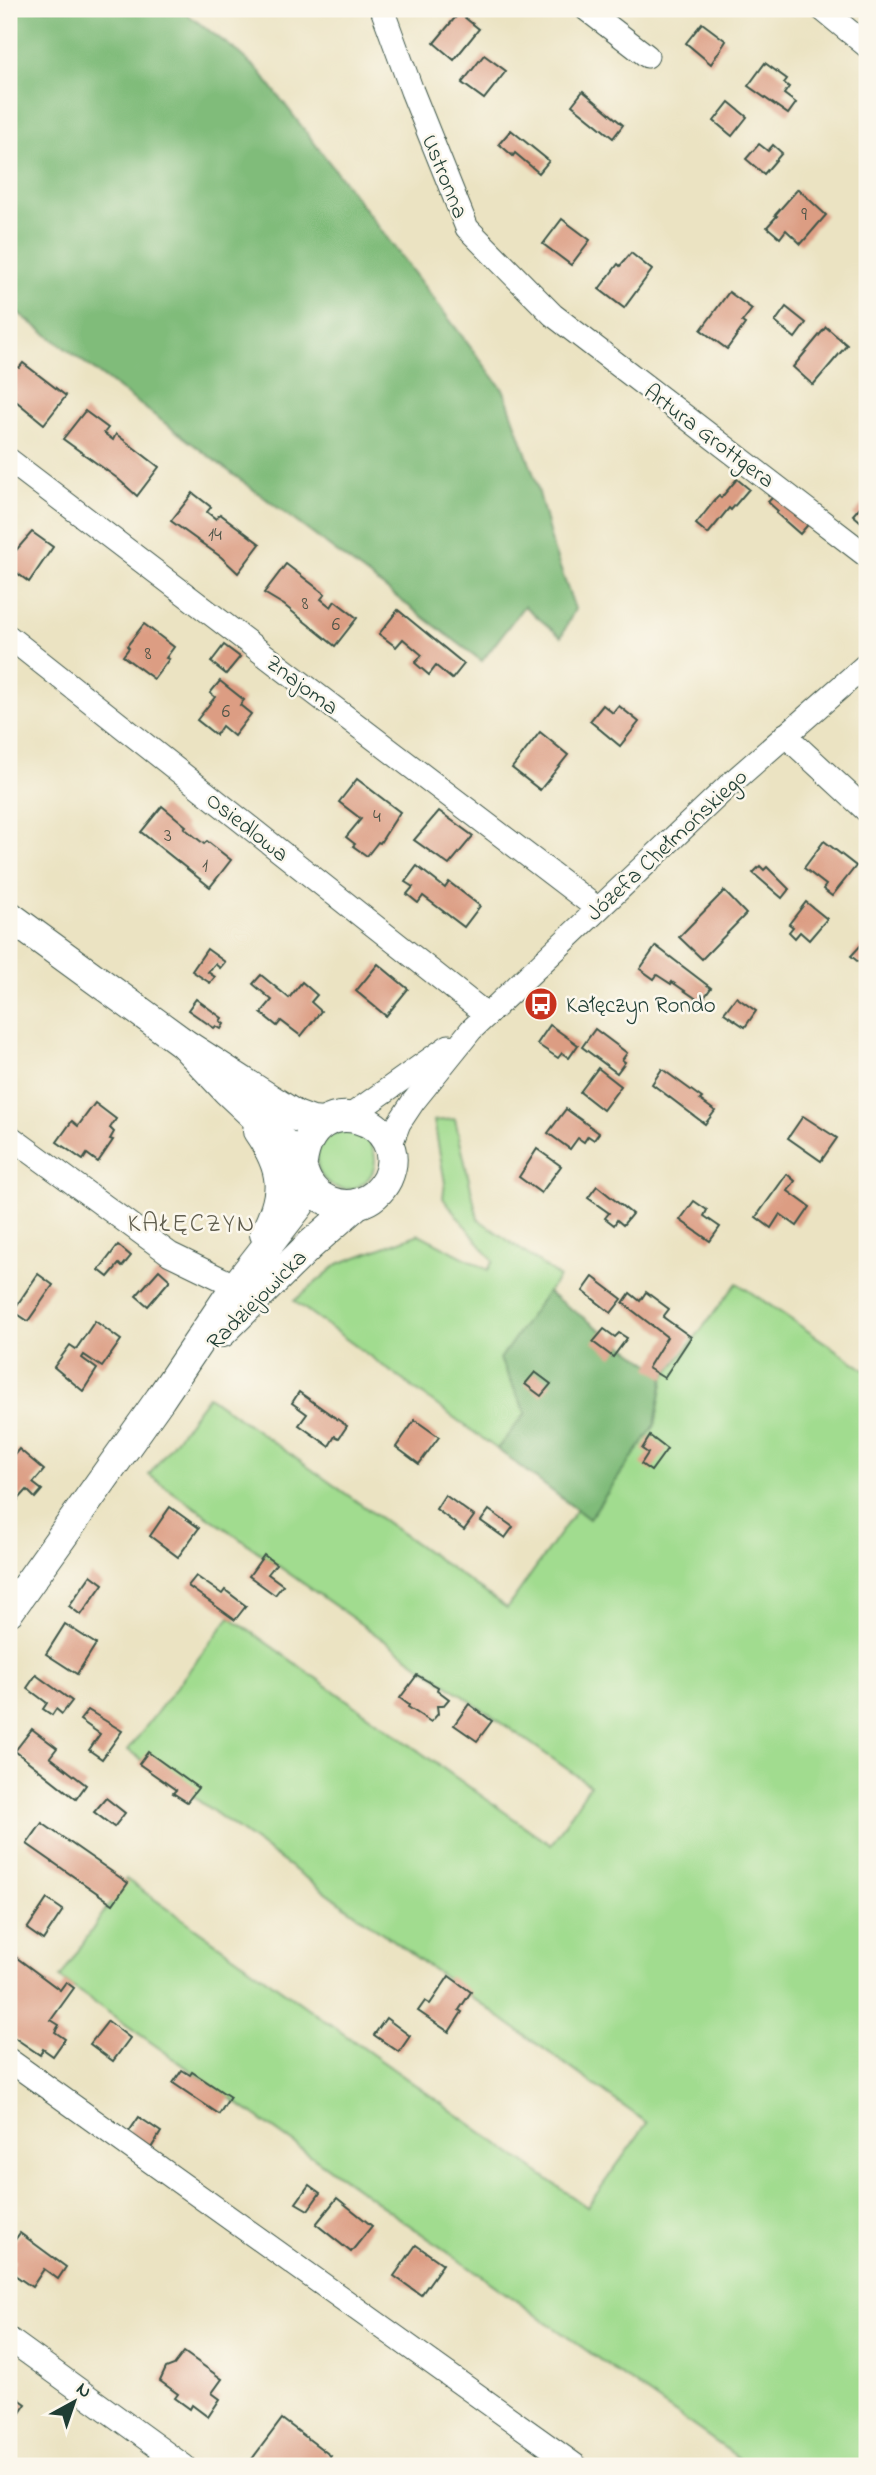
<svg xmlns="http://www.w3.org/2000/svg" width="876" height="2475" font-family="'Indie Flower',sans-serif">
  <style>
    .green { fill: #a1dc8f; stroke: #608c62; stroke-width: 2 }
    .forest { fill: #80bc7a; stroke: #507c57; stroke-width: 2 }
    .building { fill: #dc9d83 }
    .lines { fill: none; stroke-linecap: round; stroke-linejoin: round }
    .minor-casing { stroke: #3e5649; stroke-width: 25 }
    .major-casing { stroke: #3e5649; stroke-width: 32 }
    .minor { stroke: #fff; stroke-width: 23 }
    .major { stroke: #fff; stroke-width: 30 }
    .labels { text-anchor: middle; stroke-width: 5; stroke-linejoin: round; paint-order: stroke }
    .number-label { font-size: 19px; fill: #4e5548 }
    .street-label { font-size: 23px; fill: #1f3d34; stroke: #fbf7ec }
    .poi-label { font-size: 23px; fill: #1f3d34; stroke: #fbf7ec; text-anchor: start }
    .quarter-label { font-size: 26px; letter-spacing: 2px; fill: #615f50; stroke: #fbf7ec }
  </style>
  <rect width="100%" height="100%" fill="#fbf7ec"/>
  <filter id="ink" filterUnits="userSpaceOnUse"><feTurbulence type="fractalNoise" baseFrequency=".0143" numOctaves="2"/><feDisplacementMap in="SourceGraphic" scale="14" xChannelSelector="R" yChannelSelector="G"/><feConvolveMatrix kernelMatrix="1 2 1 2 8 2 1 2 1" color-interpolation-filters="sRGB"/></filter>
  <filter id="wash" filterUnits="userSpaceOnUse"><feTurbulence type="fractalNoise" baseFrequency=".00686" numOctaves="4" result="noise"/><feDisplacementMap in="SourceGraphic" scale="28" xChannelSelector="R" yChannelSelector="G"/><feGaussianBlur stdDeviation="1.57" result="paint"/><feColorMatrix in="noise" values="0 0 0 0 0 0 0 0 0 0 0 0 0 0 0 0 0 1.4 0 .05"/><feComposite in="paint" operator="in"/></filter>
  <g filter="url(#wash)">
    <rect width="100%" height="100%" fill="#ebe3c2"/>
    <g class="green">
      <polygon points="455,1119 478,1219 559,1277 500,1359 526,1413 497,1449 294,1301 338,1264 419,1234 488,1270 493,1261 443,1198 445,1183 434,1121"/>
      <circle cx="346" cy="1160" r="29"/>
      <polygon points="737,1283 867,1371 867,2466 750,2466 60,1978 126,1879 587,2207 647,2123 128,1750 230,1617 551,1845 590,1785 149,1475 208,1396 507,1608 578,1508 589,1518 655,1425 664,1378"/>
    </g>
    <g class="forest">
      <polygon points="9,9 180,9 234,49 260,72 504,391 536,481 553,548 575,609 561,637 524,606 482,661 9,306"/>
      <polygon points="547,1292 664,1374 655,1425 589,1519 497,1449 526,1413 500,1359"/>
    </g>
    <g id="blocks">
      <g class="building">
        <polygon points="459,13 479,29 454,60 434,43"/>
        <polygon points="702,23 726,41 711,64 686,43"/>
        <polygon points="484,55 506,71 484,99 462,83"/>
        <polygon points="765,63 787,79 784,83 789,87 784,94 796,103 788,114 748,86"/>
        <polygon points="583,91 623,125 613,138 572,105"/>
        <polygon points="729,102 747,117 732,136 714,121"/>
        <polygon points="511,130 549,161 539,173 515,153 513,156 499,144"/>
        <polygon points="759,144 768,151 773,145 782,153 764,174 746,159"/>
        <polygon points="798,189 826,215 801,244 786,230 780,238 767,227 777,216 775,215"/>
        <polygon points="562,219 590,240 571,265 543,244"/>
        <polygon points="631,253 652,270 624,308 599,289 618,264 620,266"/>
        <polygon points="729,292 752,309 742,322 745,324 727,349 701,330"/>
        <polygon points="786,307 806,323 795,338 775,322"/>
        <polygon points="826,327 847,345 813,385 793,367"/>
        <polygon points="9,353 14,357 10,362 19,368 23,363 66,396 44,424 11,397 9,400"/>
        <polygon points="85,411 108,428 104,433 113,440 116,434 159,467 137,496 117,478 63,439"/>
        <polygon points="737,479 749,489 731,510 729,508 708,534 696,524 715,500 719,496 721,498"/>
        <polygon points="778,492 811,521 800,534 776,513 778,511 768,502"/>
        <polygon points="193,493 211,507 207,512 216,519 220,514 260,544 238,573 221,557 171,521"/>
        <polygon points="867,499 867,527 853,515"/>
        <polygon points="32,532 53,547 29,582 9,567 9,554 11,556"/>
        <polygon points="286,564 325,594 321,599 331,607 335,601 357,618 335,646 284,605 264,593"/>
        <polygon points="398,610 464,664 452,679 436,666 429,675 415,663 422,655 403,639 396,647 379,634"/>
        <polygon points="144,624 174,647 166,658 169,659 154,679 123,656 129,648 127,646"/>
        <polygon points="224,645 240,657 226,674 211,662"/>
        <polygon points="220,681 244,700 240,705 251,714 234,736 222,726 216,735 197,720 215,697 210,693"/>
        <polygon points="603,705 613,713 619,706 639,722 620,746 590,721"/>
        <polygon points="540,732 568,755 540,790 512,768"/>
        <polygon points="357,779 400,812 380,843 378,842 367,856 353,846 355,844 346,837 361,819 339,802"/>
        <polygon points="162,806 186,826 184,828 204,844 207,841 231,860 210,887 141,832"/>
        <polygon points="439,811 473,836 449,865 414,840"/>
        <polygon points="824,841 856,866 832,896 823,889 826,885 804,868"/>
        <polygon points="417,866 445,888 449,882 480,906 464,927 423,896 418,903 407,894 413,887 405,882"/>
        <polygon points="760,866 764,870 767,867 789,889 782,898 753,873"/>
        <polygon points="724,891 746,914 702,959 679,937"/>
        <polygon points="806,902 827,919 809,940 800,932 795,938 789,932 793,927 789,924"/>
        <polygon points="862,944 867,948 867,969 851,956"/>
        <polygon points="656,946 711,988 701,1002 672,982 671,984 657,975 654,979 640,969"/>
        <polygon points="207,949 225,962 220,968 215,964 208,972 215,977 210,983 192,971"/>
        <polygon points="378,964 408,989 386,1016 356,991"/>
        <polygon points="261,975 289,998 302,982 317,995 311,1002 321,1011 301,1036 281,1021 277,1026 261,1013 272,1000 253,984"/>
        <polygon points="736,997 756,1011 745,1027 724,1013"/>
        <polygon points="196,999 222,1018 220,1021 224,1024 221,1029 216,1026 214,1028 188,1010"/>
        <polygon points="550,1025 578,1045 569,1058 562,1053 558,1058 537,1044"/>
        <polygon points="595,1029 627,1053 622,1060 625,1062 617,1073 582,1047"/>
        <polygon points="598,1068 621,1086 603,1110 580,1092"/>
        <polygon points="662,1069 702,1098 700,1100 715,1111 705,1124 652,1084"/>
        <polygon points="95,1103 116,1119 110,1128 114,1132 110,1139 113,1140 98,1162 87,1154 83,1160 57,1142 72,1121 78,1126"/>
        <polygon points="566,1109 599,1133 594,1140 588,1136 584,1142 578,1138 570,1149 548,1133"/>
        <polygon points="803,1116 837,1138 821,1161 788,1138"/>
        <polygon points="537,1149 561,1166 541,1193 519,1177"/>
        <polygon points="787,1174 795,1181 788,1191 810,1207 797,1226 780,1214 771,1228 756,1217"/>
        <polygon points="597,1186 632,1214 623,1225 617,1220 614,1225 605,1218 609,1213 588,1198"/>
        <polygon points="694,1201 707,1210 704,1216 720,1227 710,1241 680,1220"/>
        <polygon points="118,1245 131,1256 122,1267 119,1264 108,1277 99,1270"/>
        <polygon points="159,1270 170,1280 148,1306 136,1296"/>
        <polygon points="38,1274 53,1285 28,1321 13,1311"/>
        <polygon points="593,1277 622,1299 611,1313 583,1291"/>
        <polygon points="646,1292 669,1309 663,1317 691,1337 664,1378 648,1368 667,1337 623,1303 630,1293 640,1301"/>
        <polygon points="95,1321 121,1340 102,1367 84,1355 82,1358 97,1369 83,1391 54,1367 70,1345 76,1349"/>
        <polygon points="604,1329 615,1337 619,1333 627,1338 613,1357 593,1342"/>
        <polygon points="535,1372 551,1384 541,1396 525,1384"/>
        <polygon points="299,1392 347,1426 339,1438 335,1436 329,1446 299,1425 307,1414 292,1403"/>
        <polygon points="415,1420 439,1437 419,1464 396,1447"/>
        <polygon points="650,1436 667,1449 651,1471 641,1464 648,1453 642,1449"/>
        <polygon points="19,1449 44,1470 33,1483 42,1490 35,1498 27,1490 17,1501 9,1493 9,1461"/>
        <polygon points="445,1495 474,1516 464,1530 436,1509"/>
        <polygon points="170,1507 199,1528 178,1557 150,1536"/>
        <polygon points="489,1510 513,1527 505,1538 481,1521"/>
        <polygon points="264,1555 276,1564 268,1574 283,1585 275,1595 249,1576"/>
        <polygon points="91,1575 103,1584 81,1615 69,1606"/>
        <polygon points="196,1576 222,1594 225,1590 246,1606 235,1620 188,1586"/>
        <polygon points="65,1624 96,1644 77,1674 46,1654"/>
        <polygon points="36,1675 72,1701 62,1714 56,1709 52,1715 43,1709 47,1703 27,1688"/>
        <polygon points="417,1675 438,1687 437,1690 449,1699 443,1706 437,1706 438,1714 431,1722 408,1707 409,1705 400,1698"/>
        <polygon points="469,1704 492,1721 477,1741 454,1725"/>
        <polygon points="88,1710 122,1731 102,1759 89,1750 100,1734 80,1720"/>
        <polygon points="32,1729 57,1748 50,1757 86,1785 76,1799 15,1751"/>
        <polygon points="148,1752 198,1788 187,1802 173,1793 176,1790 139,1764"/>
        <polygon points="106,1798 125,1813 114,1827 94,1812"/>
        <polygon points="42,1823 128,1883 113,1904 27,1844"/>
        <polygon points="47,1899 63,1910 43,1940 27,1929"/>
        <polygon points="9,1952 60,1990 66,1982 74,1988 51,2020 59,2025 55,2032 65,2039 53,2056 43,2049 40,2055 9,2034"/>
        <polygon points="449,1976 471,1992 459,2010 462,2012 449,2032 418,2011 425,2001 430,2004"/>
        <polygon points="386,2018 410,2036 399,2052 374,2035"/>
        <polygon points="108,2021 130,2038 113,2061 90,2044"/>
        <polygon points="182,2070 190,2075 192,2072 230,2097 219,2114 173,2083"/>
        <polygon points="139,2117 161,2132 151,2148 128,2133"/>
        <polygon points="309,2185 320,2193 308,2210 296,2203"/>
        <polygon points="337,2198 372,2226 351,2252 316,2224"/>
        <polygon points="20,2233 66,2267 58,2279 44,2269 32,2287 9,2271 15,2261 9,2257 9,2248"/>
        <polygon points="416,2245 443,2264 421,2295 394,2276"/>
        <polygon points="184,2352 222,2379 212,2393 220,2399 208,2417 192,2405 190,2409 175,2398 178,2394 160,2381 166,2368 174,2365"/>
        <polygon points="9,2392 26,2404 9,2429"/>
        <polygon points="282,2419 331,2456 325,2464 328,2466 285,2464 253,2466 249,2463"/>
      </g>
    </g>
  </g>
  <g filter="url(#ink)">
    <use href="#blocks" fill-opacity="0" stroke="#3e5649" stroke-width="2"/>
    <g class="lines">
      <defs>
        <g id="minor">
          <polyline points="382,9 412,91 467,228 553,315 867,556"/>
          <polyline points="586,9 647,56"/>
          <polyline points="822,9 867,46"/>
          <polyline points="9,460 598,909"/>
          <polyline points="9,637 487,1015"/>
          <polyline points="785,735 867,811"/>
          <polyline points="350,1116 449,1046"/>
          <polyline points="9,1136 170,1254 236,1286"/>
          <polyline points="389,1149 399,1123 413,1102 471,1030 728,786 867,664"/>
          <polyline points="9,2060 576,2466"/>
          <polyline points="9,2339 184,2466"/>
        </g>
        <g id="major">
          <polyline points="9,916 183,1043 296,1116 312,1122 323,1123"/>
          <path d="M183,1043l44,47 68,64c7,9 7,19 13,29 10,17 32,26 51,20 12,-3 22,-12 28,-24 27,-59 -75,-96 -85,-16"/>
          <path d="M258,1131c27,39 28,62 7,103"/>
          <polyline points="222,1332 308,1247 357,1204"/>
          <polyline points="9,1611 160,1399 236,1286 299,1205 307,1182"/>
        </g>
      </defs>
      <use href="#minor" class="minor-casing"/>
      <use href="#major" class="major-casing"/>
      <use href="#minor" class="minor"/>
      <use href="#major" class="major"/>
    </g>
  </g>
  <defs>
    <symbol id="bus-disc" viewBox="-11 -11 22 22"><circle r="9.5" fill="#c8321e" stroke="#fbf7ec"/><path d="M-5-6H5V4H4V6H2V4H-2V6H-4V4H-5ZM-3.5-4V0h7V-4ZM-3.5 1.2v1.5H-2V1.2ZM2 1.2v1.5H3.5V1.2Z" fill="#fff"/></symbol>
  </defs>
  <g fill-rule="evenodd">
    <use href="#bus-disc" x="522" y="985" width="38" height="38"/>
  </g>
  <g class="labels">
    <g class="number-label">
      <text x="804" y="220">9</text>
      <text x="215" y="540">14</text>
      <text x="305" y="609">8</text>
      <text x="336" y="630">6</text>
      <text x="148" y="659">8</text>
      <text x="226" y="717">6</text>
      <text x="377" y="822">4</text>
      <text x="168" y="841">3</text>
      <text x="205" y="871">1</text>
    </g>
    <g class="street-label">
      <text transform="translate(446 176) rotate(68)" y="8">Ustronna</text>
      <text transform="translate(710 435) rotate(37)" y="8">Artura Grottgera</text>
      <text transform="translate(303 684) rotate(37)" y="8">Znajoma</text>
      <text transform="translate(248 826) rotate(38)" y="8">Osiedlowa</text>
      <text transform="translate(666 844) rotate(-43)" y="8">Józefa Chełmońskiego</text>
      <text transform="translate(256 1299) rotate(-45)" y="8">Radziejowicka</text>
    </g>
    <g class="poi-label">
      <text x="566" y="1012">Kałęczyn Rondo</text>
    </g>
    <g class="quarter-label">
      <text x="192" y="1231">KAŁĘCZYN</text>
    </g>
  </g>
  <rect width="876" height="2475" fill="none" stroke="#fbf7ec" stroke-width="35"/>
  <g transform="translate(74 2402) rotate(40)" stroke="#fbf7ec" stroke-width="5" paint-order="stroke">
  <path d="M0-5L12 26L0 18L-12 26Z" fill="#1f3d34"/>
  <text y="-10" font-size="19" font-weight="bold" text-anchor="middle" fill="#1f3d34">N</text>
  </g>
</svg>
